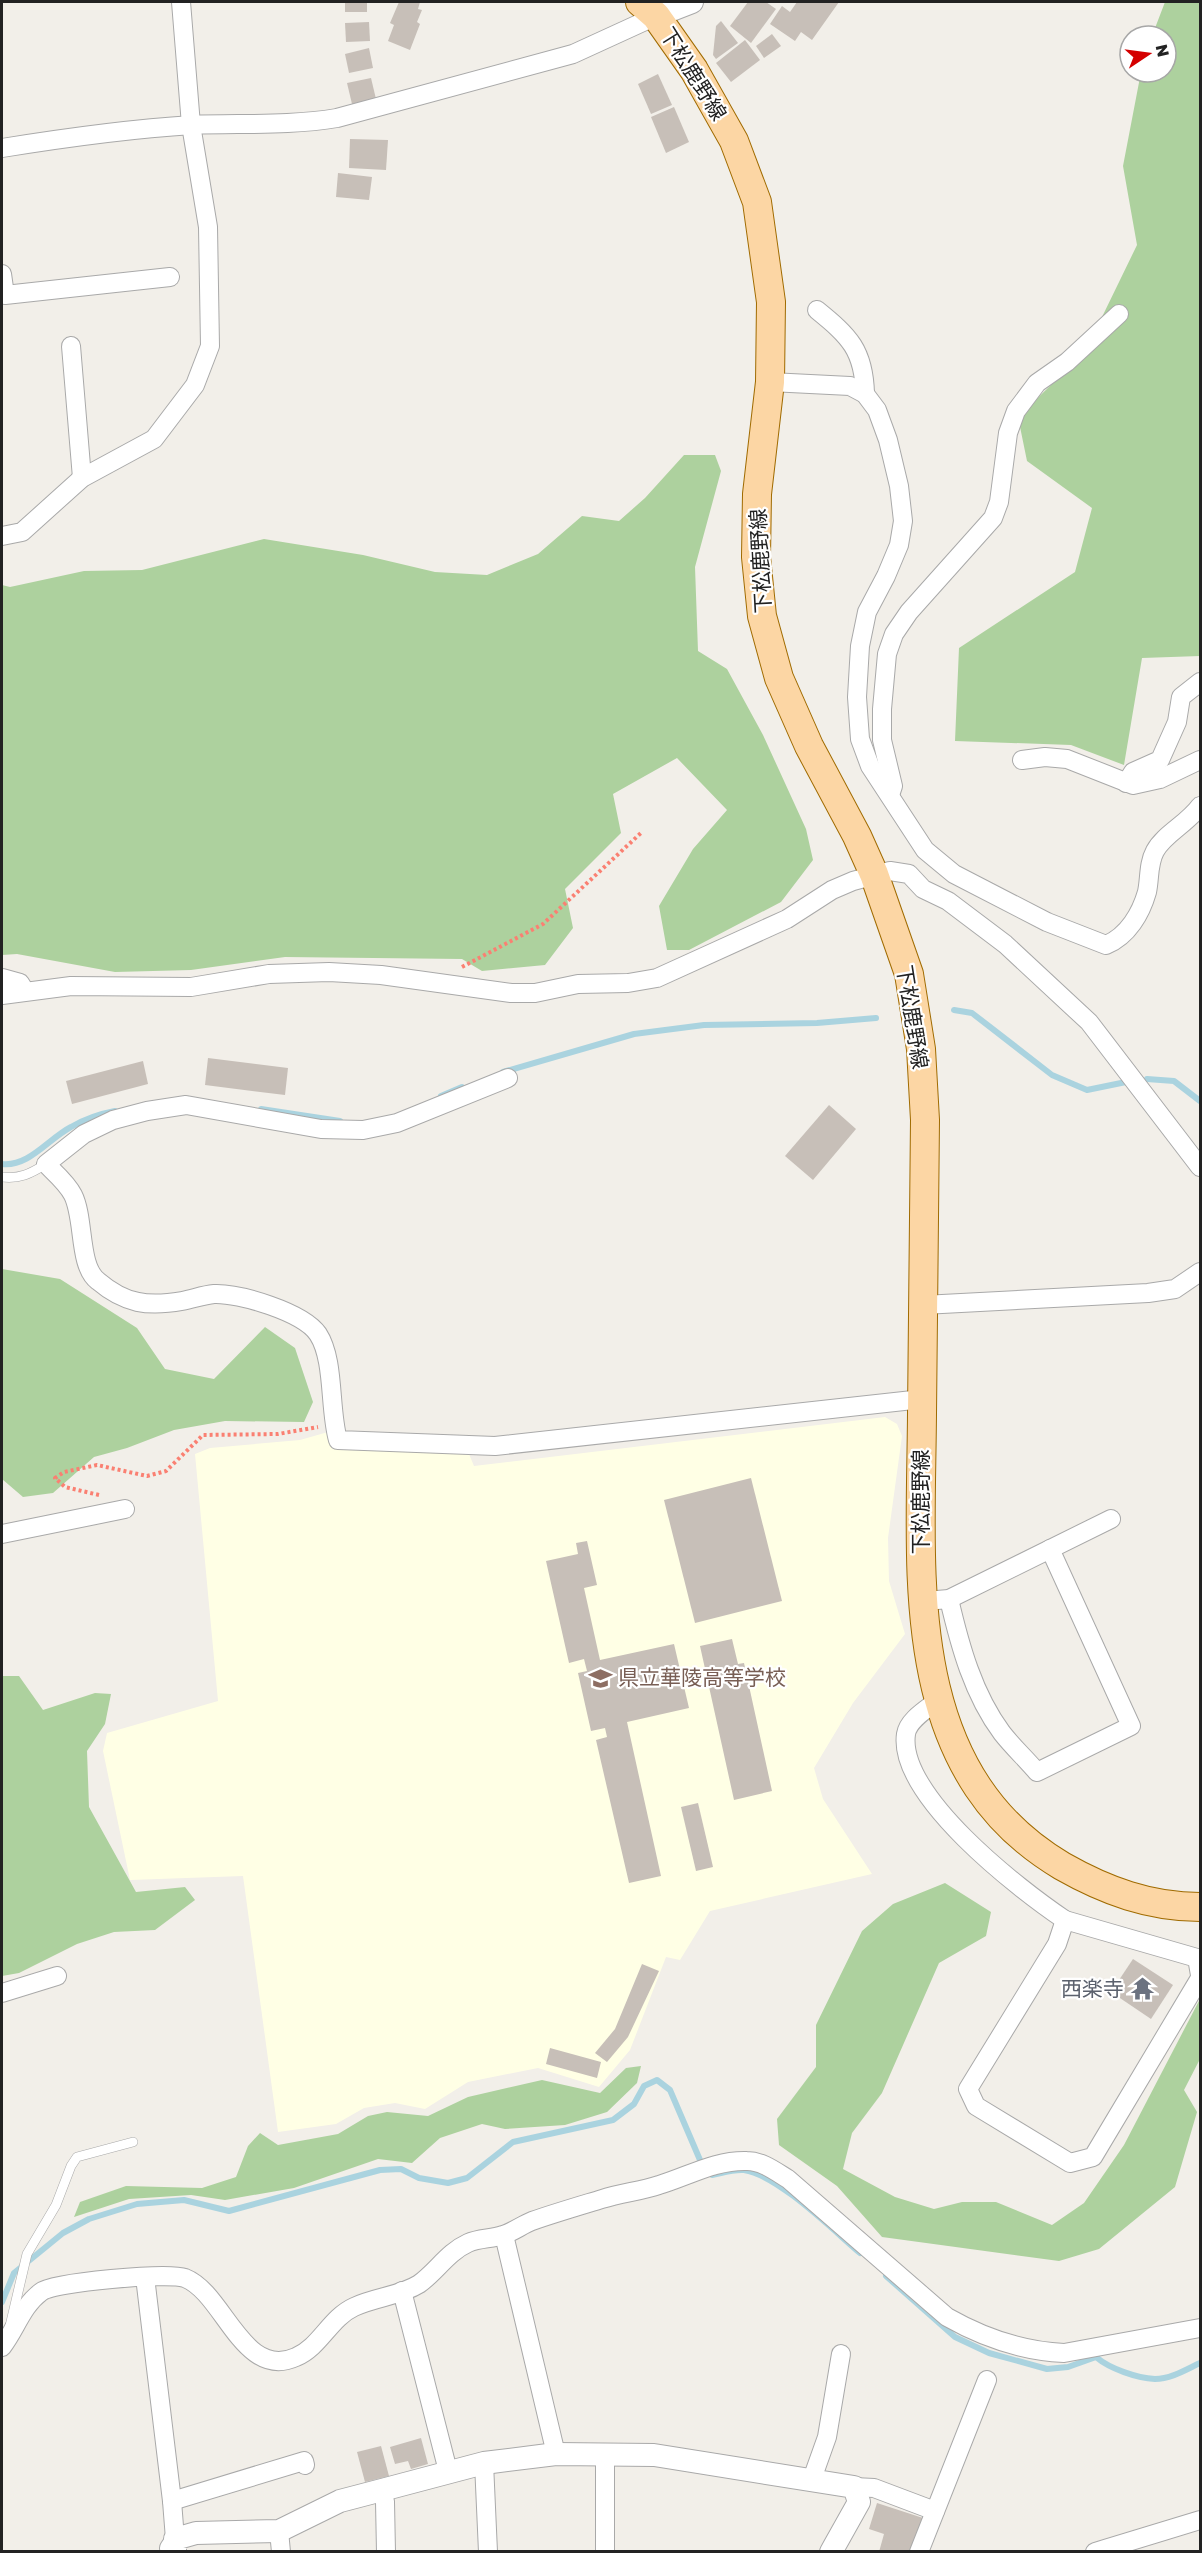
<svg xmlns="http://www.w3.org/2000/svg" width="1202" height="2553" font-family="'Golos Text','Noto Sans JP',sans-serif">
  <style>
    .education { fill: #ffffe5 }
    .forest { fill: #add19e }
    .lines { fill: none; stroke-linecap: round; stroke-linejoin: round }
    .stream { stroke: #aad3df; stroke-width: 6 }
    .building { fill: #c7bfb8 }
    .service-casing { stroke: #a9a9a9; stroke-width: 10 }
    .minor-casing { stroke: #a9a9a9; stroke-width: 20 }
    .tertiary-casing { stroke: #a9a9a9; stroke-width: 24 }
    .primary-casing { stroke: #a06b00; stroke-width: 30 }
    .path { stroke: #fa8072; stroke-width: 4; stroke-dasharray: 3 3; stroke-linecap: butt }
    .service { stroke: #fff; stroke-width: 9 }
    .minor { stroke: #fff; stroke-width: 18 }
    .tertiary { stroke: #fff; stroke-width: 22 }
    .primary { stroke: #fcd6a4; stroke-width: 28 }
    .labels { text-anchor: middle; stroke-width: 4.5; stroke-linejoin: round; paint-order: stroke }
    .street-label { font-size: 21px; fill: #222; stroke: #fff }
    .education-label { font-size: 21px; fill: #785e54; stroke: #fff; text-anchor: start }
    .worship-label { font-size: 21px; fill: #5b616d; stroke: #fff; text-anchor: end }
  </style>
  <rect width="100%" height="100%" fill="#f2efe9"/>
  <polygon class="education" points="885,1417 897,1424 902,1436 888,1538 889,1581 905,1634 853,1703 814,1768 823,1799 872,1874 710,1911 680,1960 666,1957 630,2050 599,2087 538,2068 468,2082 425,2109 395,2103 364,2108 336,2124 278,2132 243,1876 130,1880 103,1751 107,1733 218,1701 195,1454 210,1448 300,1440 328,1432 332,1449 469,1454 474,1466"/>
  <g class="forest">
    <polygon points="1165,2 1200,2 1200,656 1142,658 1124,765 1071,745 955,741 959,648 1075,572 1092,508 1027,461 1018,417 1085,352 1137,245 1123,166 1141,72 1166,72 1166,36 1152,36"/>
    <polygon points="684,455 715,455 721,471 695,567 698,651 727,669 763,735 806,829 813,860 781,902 689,950 667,950 659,906 693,849 727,810 677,758 613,794 621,833 565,889 573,928 545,965 482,971 462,959 285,957 191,970 115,972 17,954 2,955 2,585 10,587 84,571 142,570 264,539 363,555 435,572 487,575 538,554 582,516 619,521 645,498"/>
    <polygon points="2,1269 60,1279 137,1328 165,1369 214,1379 265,1327 295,1348 313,1402 304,1422 225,1421 174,1430 127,1448 94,1457 53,1493 23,1497 2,1479"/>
    <polygon points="2,1676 19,1676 43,1710 95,1693 111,1694 105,1724 87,1751 89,1807 136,1892 185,1887 195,1900 155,1930 114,1932 77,1944 19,1973 2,1976"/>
    <polygon points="945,1883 991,1912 986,1936 939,1963 882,2093 852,2133 843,2169 895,2197 934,2209 962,2202 996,2202 1052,2225 1084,2203 1124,2145 1200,1999 1200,2059 1184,2090 1197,2112 1175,2187 1099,2249 1059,2261 882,2237 837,2186 779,2145 777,2119 816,2067 816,2025 862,1931 893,1904"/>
    <polygon points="641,2066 637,2083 607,2112 565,2125 505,2129 482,2124 440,2138 412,2163 378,2159 294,2188 225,2200 191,2195 129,2199 74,2217 80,2202 126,2186 202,2188 236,2177 248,2146 260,2133 278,2145 338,2134 368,2116 387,2112 428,2116 468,2097 542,2080 600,2093 626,2068"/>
  </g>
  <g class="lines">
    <g class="stream">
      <polyline points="954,1010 972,1013 1052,1075 1087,1090 1126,1082"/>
      <polyline points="503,1072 634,1034 704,1025 817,1023 876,1018"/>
      <polyline points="1147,1079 1174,1081 1200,1101"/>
      <polyline points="441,1096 462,1087"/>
      <polyline points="261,1109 340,1121"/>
      <path d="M2,1164c27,3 46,-25 69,-37 14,-8 28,-13 44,-16"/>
      <path d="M712,2175c10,-2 22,-6 32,-5 34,5 89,60 116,83"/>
      <path d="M886,2276l69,61 34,16 58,16 21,-2 28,-10c14,12 41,21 59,22 16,0 32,-10 45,-16"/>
      <polyline points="2,2302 14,2273 63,2233 89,2219 137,2204 184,2200 229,2211 380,2170 401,2169 419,2178 448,2183 467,2178 513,2142 613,2120 634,2104 644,2086 657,2080 670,2090 700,2160"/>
    </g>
  </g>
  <g class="building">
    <rect x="345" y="2" width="22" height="10"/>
    <polygon points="399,2 420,2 418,9 422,10 417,22 420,24 410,50 388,41 394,25 390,23"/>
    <polygon points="748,2 766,2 776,9 751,43 730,26"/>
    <polygon points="797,2 839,2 812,40 801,32 795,41 770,24 782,6 790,12"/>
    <polygon points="721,21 738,43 716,59 713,55 716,26"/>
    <polygon points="369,22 370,41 346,42 345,23"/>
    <polygon points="772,34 781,46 764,58 756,46"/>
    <polygon points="745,40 760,60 731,82 716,63"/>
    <polygon points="369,48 373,68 349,73 345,54"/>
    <polygon points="658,74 672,105 651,114 638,84"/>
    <polygon points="371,78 376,99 352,104 347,83"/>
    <polygon points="674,107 689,142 666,153 651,117"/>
    <polygon points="350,139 388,140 386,170 349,168"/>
    <polygon points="338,173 372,177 369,200 336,197"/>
    <polygon points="208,1058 288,1068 285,1095 205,1085"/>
    <polygon points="143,1061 148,1084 72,1104 66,1081"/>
    <polygon points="829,1105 856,1129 813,1180 785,1156"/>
    <polygon points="751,1478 782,1601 695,1623 664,1500"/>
    <polygon points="587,1541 597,1585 584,1588 600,1660 674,1644 689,1708 627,1722 661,1876 629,1883 596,1740 607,1737 605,1728 591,1731 578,1673 587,1671 584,1659 569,1663 546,1561 578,1554 576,1543"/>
    <polygon points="732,1639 738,1664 744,1663 772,1791 734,1800 700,1646"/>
    <polygon points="698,1803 713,1867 696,1871 681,1807"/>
    <polygon points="1133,1959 1173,1985 1151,2019 1111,1992"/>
    <polygon points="642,1964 659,1971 628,2037 607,2062 595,2053 615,2029"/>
    <polygon points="550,2048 601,2062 597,2078 546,2064"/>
    <polygon points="421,2438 428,2464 411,2469 408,2461 395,2464 390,2447"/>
    <polygon points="381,2446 389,2476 365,2482 357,2452"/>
    <polygon points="877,2503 923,2518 912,2552 879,2552 884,2534 869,2529"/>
  </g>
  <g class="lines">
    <defs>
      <g id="service">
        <path d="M2,1177c18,2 28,-3 44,-13"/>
        <polyline points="10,2326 27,2254 56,2205 71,2166 77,2157 133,2142"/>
      </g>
      <g id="minor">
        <path d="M2,148c62,-10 126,-19 190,-23 49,-2 97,1 145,-7l236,-64 83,-38"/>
        <polyline points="2,274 5,295 170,277"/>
        <path d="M817,310c32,26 47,40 48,84"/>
        <polyline points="71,346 82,478"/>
        <path d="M770,382l80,4 15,8 12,16 11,30 11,46 4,35 -4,24 -13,31 -19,36 -7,34 -3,51 3,42 10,27 55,84 29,24 93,48 59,23c22,-9 35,-32 41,-53 3,-14 1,-28 8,-41 9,-17 32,-27 45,-45"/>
        <polyline points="2,536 22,532 82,478 154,439 195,385 210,346 208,227 191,125 181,2"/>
        <polyline points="1022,760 1045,757 1067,759 1133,785 1160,779 1200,760"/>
        <polyline points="1126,783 1133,772 1160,760 1177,722 1181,697 1200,682"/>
        <polyline points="890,795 893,786 882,740 882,709 887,654 894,634 909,612 993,518 999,502 1008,433 1016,411 1037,383 1067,362 1119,314"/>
        <polyline points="2,978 20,983 25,991"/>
        <polyline points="2,995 71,986 191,987 269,974 329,972 381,975 511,993 535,993 578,984 628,983 657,978 787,919 832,890 853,881 890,871 909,874 923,889 948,901 1005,944 1089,1022 1200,1167"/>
        <path d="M508,1078l-111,45 -34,7 -42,-1 -135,-24 -39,6 -34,9 -29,14 -38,30c10,10 21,19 27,31 12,24 5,71 25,86 27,23 50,26 84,20 11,-2 21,-6 32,-7 25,-1 89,18 104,40 17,26 11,75 20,106l157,6 427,-47"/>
        <polyline points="923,1305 1148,1293 1175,1289 1200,1272"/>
        <polyline points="2,1534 125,1509"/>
        <path d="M949,1599c11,47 24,95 53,134 11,14 24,26 35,39l94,-46 -81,-177"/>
        <polyline points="937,1600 949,1599 1111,1519"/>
        <path d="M937,1701c-10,8 -29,19 -31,33 -9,61 113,155 159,186"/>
        <polyline points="1200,1975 1197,1958 1065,1920 1057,1944 968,2089 976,2106 1070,2163 1093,2157 1200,1978"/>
        <polyline points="2,1993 57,1976"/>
        <polyline points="504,2235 556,2454"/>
        <polyline points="145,2277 172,2501 175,2539 169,2548"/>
        <polyline points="402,2291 448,2471"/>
        <path d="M2,2347c14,-18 20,-41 39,-55 13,-10 127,-20 144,-14 39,15 58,103 111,79 24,-10 34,-39 58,-50 21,-10 46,-11 65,-23 17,-12 29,-32 49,-41 11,-5 24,-4 35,-8 10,-3 19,-10 29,-14 23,-8 47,-15 70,-22 19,-6 39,-8 57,-14 30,-9 56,-25 88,-24 15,0 28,10 41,18l159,138c37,21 74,34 117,36l136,-25"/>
        <polyline points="484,2463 488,2552"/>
        <polyline points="812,2479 827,2437 841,2354"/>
        <polyline points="854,2487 874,2488 935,2511"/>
        <polyline points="382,2490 385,2502 386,2552"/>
        <polyline points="172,2501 304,2461 305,2465"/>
        <polyline points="279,2531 281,2552"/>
        <polyline points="605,2552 605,2454"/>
        <polyline points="919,2552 987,2380"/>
        <polyline points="1095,2552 1200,2520"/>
      </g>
      <g id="tertiary">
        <polyline points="656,16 692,2"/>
        <polyline points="175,2552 175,2539 196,2533 279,2531 340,2501 382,2490 484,2463 556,2454 654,2455 854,2487 859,2502 831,2552"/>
      </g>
      <path id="primary" d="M640,2l16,14 38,54 40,71 23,61 14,100 -1,80 -13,112 -1,63 6,59 17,62 30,68 48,90 17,38 35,100 12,75 4,71c-1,98 -2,195 -3,293 -1,162 -22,357 140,453 44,25 88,41 138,41"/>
    </defs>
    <use href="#service" class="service-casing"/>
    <use href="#minor" class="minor-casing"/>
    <use href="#tertiary" class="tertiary-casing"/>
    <use href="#primary" class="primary-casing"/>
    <g class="path">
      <polyline points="462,967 543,924 642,832"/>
      <polyline points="99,1495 65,1487 55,1478 64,1472 97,1465 147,1476 166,1471 203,1435 278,1434 318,1427"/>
    </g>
    <use href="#service" class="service"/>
    <use href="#minor" class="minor"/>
    <use href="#tertiary" class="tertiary"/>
    <use href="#primary" class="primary"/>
  </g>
  <defs>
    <symbol id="school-bare" viewBox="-9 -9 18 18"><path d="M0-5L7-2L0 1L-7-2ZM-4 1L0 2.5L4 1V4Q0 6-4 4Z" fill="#8d6e63" stroke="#fff" stroke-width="2.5" paint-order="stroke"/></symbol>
    <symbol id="temple-bare" viewBox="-9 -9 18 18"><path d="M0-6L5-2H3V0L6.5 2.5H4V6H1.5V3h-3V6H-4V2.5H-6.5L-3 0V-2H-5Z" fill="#6b7280" stroke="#fff" stroke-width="2.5" paint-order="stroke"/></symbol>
  </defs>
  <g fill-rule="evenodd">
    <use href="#school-bare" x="584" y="1662" width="33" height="33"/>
    <use href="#temple-bare" x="1126" y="1972" width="33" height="33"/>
  </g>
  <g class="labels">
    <g class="street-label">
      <text transform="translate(693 74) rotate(58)" y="7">下松鹿野線</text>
      <text transform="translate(761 561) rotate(-93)" y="7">下松鹿野線</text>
      <text transform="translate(912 1017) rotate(81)" y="7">下松鹿野線</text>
      <text transform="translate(921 1502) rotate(-90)" y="7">下松鹿野線</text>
    </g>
    <g class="education-label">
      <text x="618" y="1685">県立華陵高等学校</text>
    </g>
    <g class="worship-label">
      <text x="1124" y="1996">西楽寺</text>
    </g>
  </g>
  <rect width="1202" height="2553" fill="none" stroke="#222222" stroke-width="6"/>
  <g transform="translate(1148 54) rotate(77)"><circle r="28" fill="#ffffff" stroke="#a7a7a7" stroke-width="1.5"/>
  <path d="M0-4.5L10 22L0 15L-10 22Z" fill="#d40000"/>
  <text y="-9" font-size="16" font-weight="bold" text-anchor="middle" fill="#222222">N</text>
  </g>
</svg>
